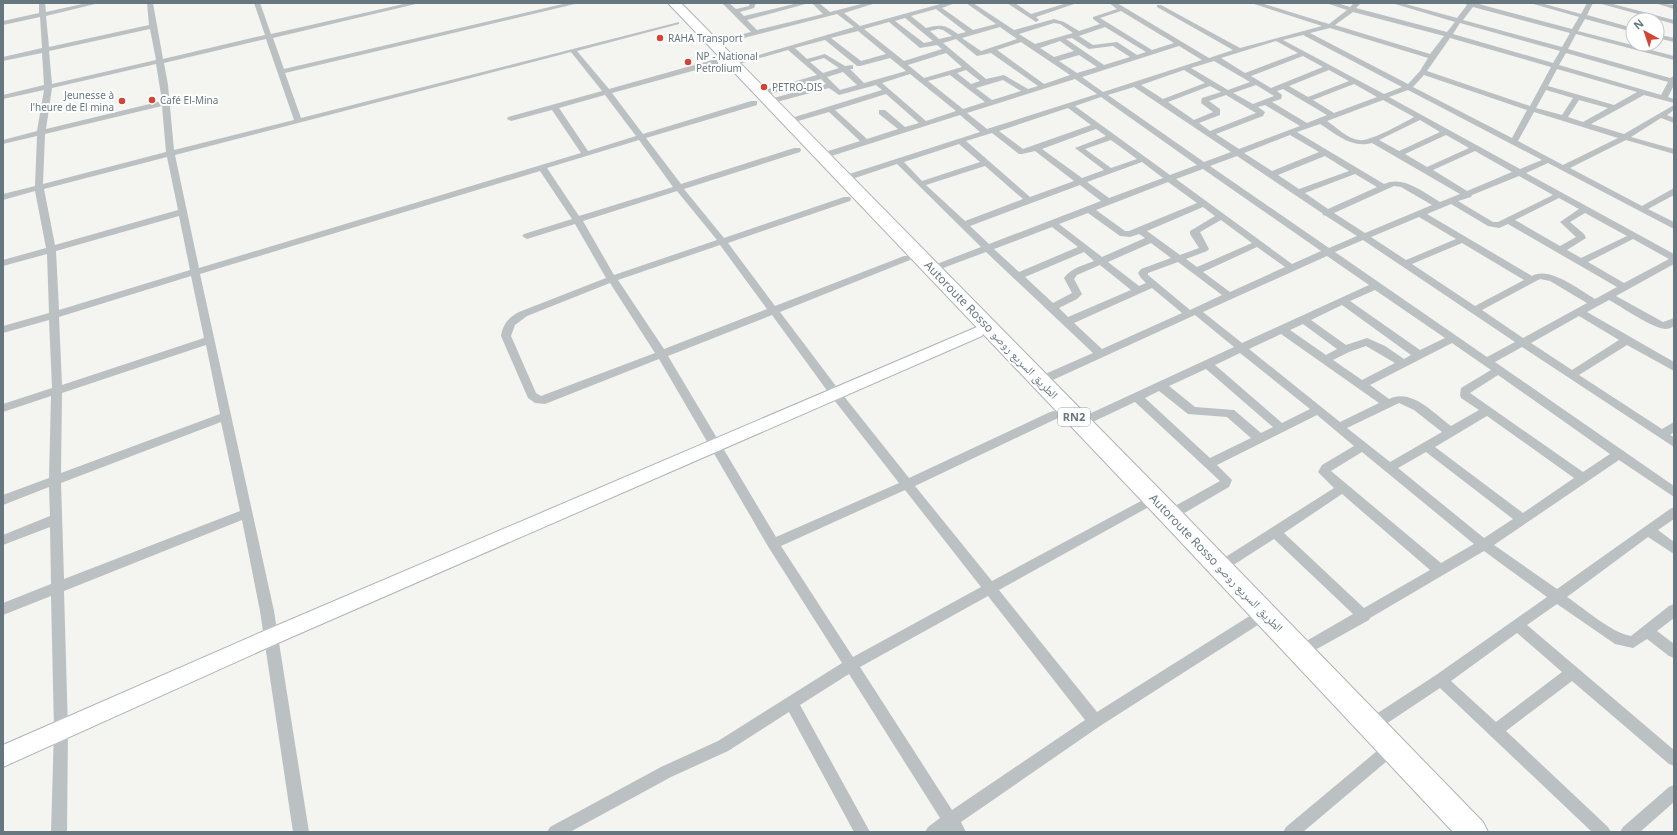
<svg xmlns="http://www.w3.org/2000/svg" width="1677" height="835" font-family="'Noto Sans','Noto Naskh Arabic',sans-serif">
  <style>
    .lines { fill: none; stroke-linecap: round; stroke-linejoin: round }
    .secondary-casing { stroke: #aeb4b7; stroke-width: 2 }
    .highway-casing { stroke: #afb3b5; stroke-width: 2 }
    .street { fill: #bbc0c2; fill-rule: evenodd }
    .secondary { fill: #fff; fill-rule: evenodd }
    .highway { fill: #fff; fill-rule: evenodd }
    .poi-dot { fill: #d24533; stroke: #fff; stroke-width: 1.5 }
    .labels { text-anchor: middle; stroke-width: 4; stroke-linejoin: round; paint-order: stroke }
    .far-poi-label { font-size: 10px; fill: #66777f; stroke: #fff; text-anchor: start }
    .shield { fill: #fff; stroke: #94a0a5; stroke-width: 1 }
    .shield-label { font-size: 11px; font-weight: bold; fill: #66777f }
    .street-label { font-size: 12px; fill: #66777f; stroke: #fff }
  </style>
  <rect width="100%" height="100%" fill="#f4f4f1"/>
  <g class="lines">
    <defs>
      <polygon id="secondary" points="977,327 982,328 984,332 982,336 278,643 3,767 3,745 264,631"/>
      <polygon id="highway" points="668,3 681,3 1178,508 1483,822 1488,832 1453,832 1162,522"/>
    </defs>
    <use href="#secondary" class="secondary-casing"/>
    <use href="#highway" class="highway-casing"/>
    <g class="street">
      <path d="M39,3h6l1,9 41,-9h12l-53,13 3,31 100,-22 -2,-22h6l10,56 102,-24 -11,-32h6l11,31 137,-31h12l-147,35 11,31 283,-66h12l-294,70 16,45 378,-96v2l-102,27 32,38 103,-29h6v4l-106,29 31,41 108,-33h6v4l-111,33 35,46 113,-36h6l1,2 -1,2 -116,37 40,49 120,-41h6l1,2 -1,2 -122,42 47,63 129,-50h6l2,2 -2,2 -130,52 59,78 70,88 141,-66 4,-1 4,1 1,3 -1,3 -143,68 77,95 147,-79 4,-2 4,2 2,3 -2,3 -148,82 98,122 151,-95 5,-2 5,2 2,4 -2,4 -158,101 -139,96 5,10h-17l-1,-1 -2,1h-21l3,-5 12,-9 -91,-144 -49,31 70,127h-16l-65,-120 -61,39 -57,26 -101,55h-23l3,-5 111,-60 57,-26 124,-78 -73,-115 -110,-189 -114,45 -10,-1 -7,-5 -27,-62c2,-12 8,-19 18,-24l87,-34 -31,-54 -48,15 -5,-3 2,-2 48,-15 -32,-48 -340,103 74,337 35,221h-16l-33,-221 -18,-91 -178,71 4,139 -1,102h-16l3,-102 -3,-134 -48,19v-12l48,-19 -1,-57 -47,18v-10l47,-19 -1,-29 -46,18v-10l46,-17 2,-82 -48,16v-8l49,-16 -3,-68 -46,13v-7l46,-13 -2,-59 -44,12v-6l43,-12 -11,-57 -32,9v-6l32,-8 2,-50 -34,8v-4l34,-9 7,-41 -41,9v-4l41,-10 -2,-32 -39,8v-4l39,-9 -2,-31 -37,8v-4l36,-8zM150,29l6,31 -104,24 -3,-33zM266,39l28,81 -120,30 -6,-65 -4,-22zM571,52l31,39 -94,26 -1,2 4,2 41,-11 29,43 -382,115 -24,-113zM156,64l6,37 -116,28 6,-41zM605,95l31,41 -48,15 -29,-43zM162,106l4,46 -123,32 2,-50zM639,140l34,47 -94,29 -32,-48zM167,157l11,53 -123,35 -11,-56zM677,191l40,49 -103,35 -31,-54zM179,216l11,54 -131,40 -3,-59zM720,245l47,64 -103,40 -46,-69zM191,276l13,62 -142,47 -3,-68zM610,283l45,70 -114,43 -5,-3 -25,-57 4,-11 12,-9zM772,315l59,81 68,87 -123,54 -108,-181zM206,345l14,69 -159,59 1,-80zM221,422l19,89 -176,68 -3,-96zM905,490l76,97 -128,70 -72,-111zM988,596l97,124 -133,90 -92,-143z"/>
      <path d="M722,3h7l7,6 13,-3 1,-3h6l-2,5 -14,4 4,4 54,-13h11l-62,17 10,10 66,-16 -11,-11h7l11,9 35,-9h11l-32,10 16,13 84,-23h11l-13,5 31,22 23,-6 -30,-21h7l41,27 40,-11 10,3 15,9 21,-7 -7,-5v-2l24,-8 -8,-6h8l92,55 24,-8 -76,-43v-2h4l79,43 82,-22 -71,-23h10l68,21 18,-14 -21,-7h11l13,4 4,-4h7l-5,5 91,24 8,-10 -63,-19h10l55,15 10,-13 -4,-2h12l97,26 7,-12 -49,-14h11l40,11 6,-11h6l-6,12 46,13v4l-48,-13 -7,12 96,25v4l-98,-26 -8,15 102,29 4,-2v9l-6,12 6,2v4l-30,-8 -53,29 33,10 50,-29v5l-7,5 7,3v5l-13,-5 -30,19 43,12v5l-48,-14 -56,28 72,38 32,-18v7l-26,14 26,13v7l-126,-66 -22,10 148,81v10l-58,32 47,26 11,-4v8c-3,2 -5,3 -9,3 -13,-1 -43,-22 -56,-29l-22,12 87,50v9l-47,-26 -48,30 83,54 12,-7v10l-4,3 4,2v10l-152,-100 -27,15 179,124v11l-55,-37 -125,85 63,44 113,-80 4,-2v12l-16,11 16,12v12l-26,-17 -81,60c18,12 43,35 64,39l38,-30 5,-2v14l-17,13 17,13v14l-5,-2 -22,-17 -14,9 -18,-4 -58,-40 -30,21 147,125v16l-5,-2 -97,-83 -66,50 102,96 3,5h-19l-152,-144 -63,42 -5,2 -5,-2 -2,-5 2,-5 69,-45 111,-78 -63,-46 -114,67 -1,2 -63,35 -5,2 -5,-2 -2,-4 2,-4 57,-33 -79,-75 -50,32 -4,1 -4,-1 -2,-4 2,-4 118,-75 -16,-16 4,-7 32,-19 -37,-31 -100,50 15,15 -3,7 -55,32 -4,1 -4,-1 -2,-4 2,-4 54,-30 -85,-79 -51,24 -4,1 -4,-1 -2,-3 2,-3 158,-73 -39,-32 -151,69h-8l-1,-3 1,-3 57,-25 -107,-101 -51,19h-6l-2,-2 2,-2 52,-20 -84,-83 -54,18 -4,-3 1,-2 140,-45 -20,-17 -135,43h-6l-1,-2 1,-2 41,-13 -31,-29 -41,12 -4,-2 1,-2 97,-30 -6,-5 -37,10 -10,-7 -60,16h-3v-4l60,-16 -5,-5 -57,17h-6v-4l59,-17 -29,-25 -56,16 -4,-2 126,-37 -17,-13 -124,32 -4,-2 1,-2 41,-10zM1473,7l97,26 -8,14 -99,-27zM936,9l30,23 -8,2c-13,-9 -16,-10 -32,-6l-15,-12zM1121,11l53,32 -22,7 -52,-32zM1353,12l91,24 -14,18 -95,-29zM905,18l28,23 -9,2 -29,-22zM889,22l31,26 17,-3 5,4 -38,12 -40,-32zM1054,23l6,1 13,9 -38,11 -16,-10zM1460,23l100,28 -7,12 -100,-29zM1000,27l17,12 -36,12 -19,-13zM1105,27l41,25 -9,3 -20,-13 -24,3 -14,-9zM1330,28l98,30 -8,13 -12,13 -98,-51zM938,29l5,1 9,6 -13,3 -9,-8zM858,31l28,23 -25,7 -30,-23zM1303,35l99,52 -18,7 -101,-54zM1072,38l17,11 24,-3 17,11 -26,8 -38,-26zM1450,38l101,29 -21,39 -103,-35zM956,39l21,17 14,-3 47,33 -10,3 -24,-14 -18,4 -43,-36zM825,40l32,26h3l30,-8 16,13 -42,12 -14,-14h3v-4l-8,1 -20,-12 -18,5 -12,-11zM1060,41l14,10 -20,6 -14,-9zM1276,41l22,12 -53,20 -24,-15zM1021,42l49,33 -26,9 -47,-34zM1179,46l23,14 -99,32 -21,-15zM946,53l16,14 -38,11 -16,-13zM1566,53l102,29 -7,13 -102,-30zM1079,55l18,12 -20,6 -18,-12zM1303,56l20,11 -52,21 -20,-12zM824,58l15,10 -16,5 -13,-11zM1214,61l36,21 -22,8 -37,-22zM1557,69l80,23 -23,13 -66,-19zM966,70l14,11 -9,3 -14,-11zM1184,70l21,13 -42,16 -22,-14zM1329,70l20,11 -41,16 -19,-11zM843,72l14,13 -17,5 -13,-13zM910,74l46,37 -30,10 -44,-38zM950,75l35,27 -22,7 -35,-28zM1424,75l103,35 -15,28 -99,-51zM1075,79l22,15 -110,35 -20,-16zM1003,80l18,11 -29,9 -16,-12zM1354,84l23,13 -43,16 -21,-13zM1256,85l18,11 -21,8 -20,-11zM1210,86l11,6 -19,6 -1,5 12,9 -19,8 -26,-18zM1134,87l97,65 -27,10 -96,-67zM1283,89l44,26 -20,8 -35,-21 9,-3 1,-4 -5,-4zM1408,90l134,70 -22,9 -131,-72zM1546,90l27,8 -11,17 -26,-7zM886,94l33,29 -14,4 -20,-17h-6v4l19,15 -31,10 -32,-29zM1226,95l30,18 -46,18 -11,-8 21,-8v-6l-11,-8zM1101,97l96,68 -27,10 -95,-69zM1383,100l31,17c-11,6 -44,25 -55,23 -11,-1 -23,-13 -32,-19zM1579,100l29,8 -25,14 -15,-5zM1265,105l35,21 -61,23 -23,-15 47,-18 2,-4 -7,-5zM1068,108l23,17 -68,24 -24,-18zM1534,112l84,26 -55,27 -45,-24zM1420,120l20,12 -41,19 -20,-11zM1320,124c16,10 32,25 52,19l88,51 -20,8c-17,-10 -37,-27 -56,-18l-87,-52zM1096,129l10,7 -31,12 29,22 -22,8 -40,-29zM992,133l27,21h3l13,-3 39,30 -44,16 -64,-56zM1290,135l29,17 -47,19 -28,-18zM1446,135l23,13 -42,19 -22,-13zM1111,140l26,19 -26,9 -26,-19zM959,144l21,18 -58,19 -18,-19zM1475,151l37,21 -45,19 -34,-21zM1237,156l85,57 1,2 3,1 31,20 -28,12 -119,-82zM1325,156l24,15 -50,18 -21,-14zM1142,162l21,16 -54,20 -22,-16zM985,166l38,33 -58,22 -39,-36zM1203,169l118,82 -29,13 -116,-85zM1355,174l22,13 -49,22 -23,-16zM1519,176l34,19 -55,27h-5l-35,-21 13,-4 1,-2zM1168,182l29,21 -68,28h-4l-29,-21zM1080,185l21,16 -112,43 -19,-18zM1394,186l7,1 31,18 -67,28 -31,-20zM1559,198l20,11 -19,13 16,15 -16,9 -45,-26zM1451,204l37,22 11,2 9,-4 109,63 -22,12c-16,-9 -45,-33 -63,-23l-105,-62zM1203,207l12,9 -25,15v3l9,14 -19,7 -33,-24zM1088,213l32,23 10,1 9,-3 6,4 -43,19 -43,-33zM1585,213l42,23 -46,22 -14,-8 19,-12 -2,-4 -14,-12zM1419,217l37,22 -50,21 -35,-23zM1221,220l31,23 -55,24 -11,-8 21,-8 2,-2 -9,-17zM1052,227l26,20 -59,25 -25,-23zM1633,239l36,20 -45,24 -36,-21zM1363,240l152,102 -28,15 -152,-105zM1151,243l20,15 -30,11 -3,4 3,5 5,5 -7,3 -31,-24zM1462,243l62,37 -49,26 -63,-42zM1257,247l28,20 -55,25 -27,-20zM1084,252l10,9c-10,4 -23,7 -30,17l8,15 -19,10 -28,-26zM1327,256l42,29 -127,58 -39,-31zM1178,262l44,33 -32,15 -42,-35v-2zM1100,265l31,25 -63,27 -9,-9 18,-9 5,-5 -8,-15 3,-4zM1540,279l10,2 37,22 -64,35 -41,-28zM1152,288l30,25 -80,36 -28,-26zM1375,290l70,48 -25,12 -70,-49zM1342,305l69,50 -7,4 -19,-13 -18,-8 -21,7 -35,-25zM1579,316l40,24 -47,30 -41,-27zM1303,324l34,25 -11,6 -36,-25zM1281,334l98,69 -39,19 -91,-73zM1452,343l39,27 -30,18 -1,7 1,3 18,12 -28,16c-17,-12 -39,-38 -62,-27l-19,-14zM1366,346l29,17 -33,17 -29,-20 16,-8zM1240,353l70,56 -28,14 -67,-58zM1206,369l67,58 -12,6 -27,-23 -39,-3 -26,-21zM1498,375l112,79 -27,18 -113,-79zM1159,391l29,23 39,3 24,21 -41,20 -65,-60zM1399,403l15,7 28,22 -52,30 -43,-34zM1487,416l87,62 -51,35 -88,-66zM1362,452l112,92 -33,19 -110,-92zM1426,452l87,67 -29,19 -86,-70zM1342,494l88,76 -66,38 -80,-75zM1517,633l45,39 -66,50 -45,-41z"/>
      <polygon points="1007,3 1015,3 1031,14 1067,3 1077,3 1036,17 1039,20 1036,22"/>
      <polygon points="1598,3 1609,3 1674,20 1674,24"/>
      <polygon points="1657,3 1674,5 1674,9 1658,4"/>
      <polygon points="1657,34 1674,38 1674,42 1657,38"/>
      <polygon points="1382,749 1387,751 1389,756 1387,761 1303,832 1283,832 1286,827 1377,751"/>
      <polygon points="1674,785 1674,802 1640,832 1620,832 1623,827 1669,787"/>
    </g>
    <use href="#secondary" class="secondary"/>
    <use href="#highway" class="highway"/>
  </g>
  <g class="poi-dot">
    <circle cx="660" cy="38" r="4"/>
    <circle cx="688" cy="62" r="4"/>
    <circle cx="764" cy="87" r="4"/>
    <circle cx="152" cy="100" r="4"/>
    <circle cx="122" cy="101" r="4"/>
  </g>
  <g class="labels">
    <g class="far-poi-label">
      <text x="668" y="42">RAHA Transport</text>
      <text x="696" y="60">NP - National<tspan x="696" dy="12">Petrolium</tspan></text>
      <text x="772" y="91">PETRO-DIS</text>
      <text x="114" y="99" text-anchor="end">Jeunesse à<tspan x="114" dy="12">l'heure de El mina</tspan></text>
      <text x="160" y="104">Café El-Mina</text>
    </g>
    <rect class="shield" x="1058" y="408" width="32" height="18" rx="3"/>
    <g class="shield-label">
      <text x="1074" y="421">RN2</text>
    </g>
    <g class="street-label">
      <text transform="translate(991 330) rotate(46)" y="4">Autoroute Rosso الطريق السريع روصو</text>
      <text transform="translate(1216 563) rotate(46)" y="4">Autoroute Rosso الطريق السريع روصو</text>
    </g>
  </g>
  <rect width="1677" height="835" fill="none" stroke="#66777f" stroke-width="8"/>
  <g transform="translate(1645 32) rotate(320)"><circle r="19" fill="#ffffff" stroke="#c2c9cc"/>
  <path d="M0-3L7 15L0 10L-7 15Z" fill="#d24533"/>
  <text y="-6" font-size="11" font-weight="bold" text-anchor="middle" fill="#66777f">N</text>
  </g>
</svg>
